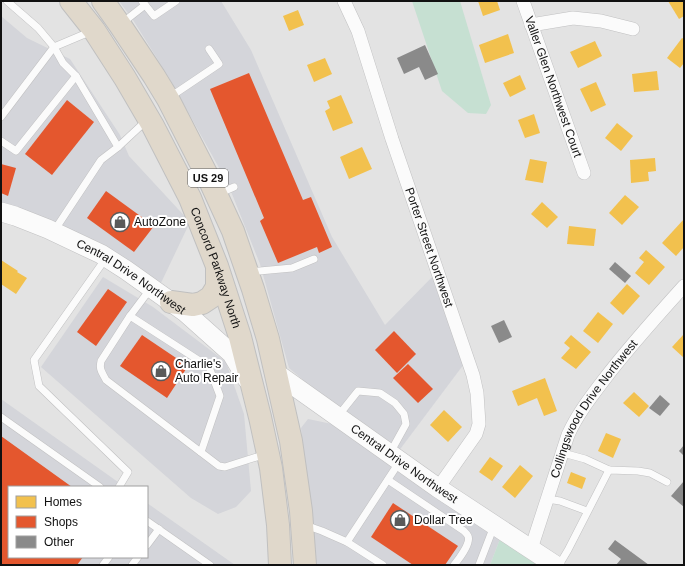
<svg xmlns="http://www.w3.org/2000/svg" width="685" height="566" font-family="Helvetica,sans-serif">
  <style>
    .built { fill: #d4d5da }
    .green { fill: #c6e0d2 }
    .homes { fill: #f2c14e }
    .shops { fill: #e4572e }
    .building { fill: #8a8a8a }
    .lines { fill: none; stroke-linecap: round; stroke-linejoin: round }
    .lane-casing { stroke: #c1c1c2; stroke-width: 8 }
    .street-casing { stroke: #c1c1c2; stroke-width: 14 }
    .secondary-casing { stroke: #c1c1c2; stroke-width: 20 }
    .highway-casing { stroke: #c0c0c0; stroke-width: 24 }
    .lane { stroke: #fbfbfb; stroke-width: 7 }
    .street { stroke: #fbfbfb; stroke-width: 13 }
    .secondary { stroke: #fbfbfb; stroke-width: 19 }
    .highway { stroke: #e0d8cb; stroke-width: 22 }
    .labels { text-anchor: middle; stroke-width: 4; stroke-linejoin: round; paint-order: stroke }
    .shield { fill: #fff; stroke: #585858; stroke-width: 1 }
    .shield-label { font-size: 11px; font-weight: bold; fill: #111 }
    .street-label { font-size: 12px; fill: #111; stroke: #fff }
    .poi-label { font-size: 12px; fill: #111; stroke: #fff; text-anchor: start }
  </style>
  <rect width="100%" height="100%" fill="#e3e3e3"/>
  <g class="built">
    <polygon points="119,1 221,1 251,50 332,237 385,325 434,275 464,364 398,452 317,396 302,379 289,368 260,264 228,184 168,76 133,20"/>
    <polygon points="1,16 27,38 70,59 120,135 129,156 190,222 160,285 1,207"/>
    <polygon points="103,277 153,307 226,362 244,414 251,491 236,507 218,514 191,498 41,367"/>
    <polygon points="1,399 125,487 9,487 9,557 147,557 147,503 235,565 1,565"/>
    <polygon points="308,419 332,424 500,539 490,565 316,565 301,428"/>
  </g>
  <g class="green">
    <polygon points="412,1 460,1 491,105 486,114 468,113 442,91"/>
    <polygon points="500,539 537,565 490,565"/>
  </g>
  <g class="homes">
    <polygon points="478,1 497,1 500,10 483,16"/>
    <polygon points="668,1 684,1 684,16 679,19"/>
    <polygon points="298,10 304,25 289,31 283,16"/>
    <polygon points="508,34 514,53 485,63 479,45"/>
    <polygon points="682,38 684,39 684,63 680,68 667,58"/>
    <polygon points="595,41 602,56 578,68 570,52"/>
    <polygon points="325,58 332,74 314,82 307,65"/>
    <polygon points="657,71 659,90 634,92 632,74"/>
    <polygon points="520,75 526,89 510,97 503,83"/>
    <polygon points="596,82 606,105 591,112 580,89"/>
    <polygon points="341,95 353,123 333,131 325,111 330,108 327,101"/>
    <polygon points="534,114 540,133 525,138 518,120"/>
    <polygon points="617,123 633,136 621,151 605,138"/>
    <polygon points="362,147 372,169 349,179 340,157"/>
    <polygon points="655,158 656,171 648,172 649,181 631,183 630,160"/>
    <polygon points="530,159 547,162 543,183 525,180"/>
    <polygon points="625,195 639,207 622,225 609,213"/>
    <polygon points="542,202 558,217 547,228 531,214"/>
    <polygon points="684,219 684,247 676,256 662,243"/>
    <polygon points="569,226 596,229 594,246 567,244"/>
    <polygon points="646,250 665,267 649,285 635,273 644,262 639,258"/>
    <polygon points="1,260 18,271 17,272 27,278 16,294 1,284"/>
    <polygon points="627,284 640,296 623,315 610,303"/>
    <polygon points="598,312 613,324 598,343 583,331"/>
    <polygon points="684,334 684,358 672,347"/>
    <polygon points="571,335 591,352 576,369 561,358 570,348 564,343"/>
    <polygon points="545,378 557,411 544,416 537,398 518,406 512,391"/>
    <polygon points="634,392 649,406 639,417 623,403"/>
    <polygon points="444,410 462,427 448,442 430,425"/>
    <polygon points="606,433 621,439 613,458 598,451"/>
    <polygon points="490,457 503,466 492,481 479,472"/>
    <polygon points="520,465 533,476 515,498 502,487"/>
    <polygon points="571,472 586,478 582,489 567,483"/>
  </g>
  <g class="shops">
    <polygon points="249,73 303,200 311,197 332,247 319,253 317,247 278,263 260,221 264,218 210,89"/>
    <polygon points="67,100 94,122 52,175 25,154"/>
    <polygon points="1,164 16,168 8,196 1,193"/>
    <polygon points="106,191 154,226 134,252 87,218"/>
    <polygon points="108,289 127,302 96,346 77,332"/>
    <polygon points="394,331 416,354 397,373 375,350"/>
    <polygon points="142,335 188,366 167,398 120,366"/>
    <polygon points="408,364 433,389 418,403 393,378"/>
    <polygon points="1,436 72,487 9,487 9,557 83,557 77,565 1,565"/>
    <polygon points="393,503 458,546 445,565 413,565 371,537"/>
  </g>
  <g class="building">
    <polygon points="425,45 438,74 425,80 419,67 404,74 397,58"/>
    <polygon points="615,262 631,276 625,283 609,269"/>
    <polygon points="504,320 512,337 499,343 491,326"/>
    <polygon points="660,395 670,404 660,416 649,408"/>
    <polygon points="684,445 684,456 679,451"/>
    <polygon points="684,481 684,507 671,496"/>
    <polygon points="615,540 649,565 616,565 621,559 608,549"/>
  </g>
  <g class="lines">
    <defs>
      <g id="lane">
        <polyline points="7,1 38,28 54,47 63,63 76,76"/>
        <polyline points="142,1 154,16 176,1"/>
        <polyline points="122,23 145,5"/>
        <polyline points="170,97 219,64 209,49"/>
        <polyline points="1,117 54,47 92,31"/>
        <polyline points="1,141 16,151 76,76 118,147 101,160 54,231"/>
        <polyline points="118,147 147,120"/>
        <polyline points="218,194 234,187"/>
        <polyline points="106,258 34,360 39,386 128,472 119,487"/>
        <polyline points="249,272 292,268 314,259"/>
        <path d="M151,288l-21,28 -29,45c-2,9 1,11 5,19l113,86 6,1 41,-13"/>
        <polyline points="130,316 209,367 220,396 201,452"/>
        <polyline points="338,416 358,391 380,393 395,403 404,414 406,424 390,453"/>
        <polyline points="1,417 100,487"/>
        <polyline points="563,453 585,459 609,470"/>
        <path d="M388,480l76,51c1,1 3,3 4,5 3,7 -9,23 -14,29"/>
        <polyline points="547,499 560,501 587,511"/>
        <polyline points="147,521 210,565"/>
        <polyline points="305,525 322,531 347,542"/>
        <polyline points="147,545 159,529"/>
        <polyline points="103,565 109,557"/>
        <polyline points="132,565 138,557"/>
        <polyline points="383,565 347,542 400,461"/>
        <polyline points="479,565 494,526"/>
        <polyline points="559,565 568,550 609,470 638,471 650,473 667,482"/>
      </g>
      <g id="street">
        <path id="s1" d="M344,1l14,30 34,108 81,236 4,18 2,31 -3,10 -38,54"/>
        <path id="s2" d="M523,1l61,172"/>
        <polyline points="531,25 573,18 601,21 633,29"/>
        <path id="s3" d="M531,549l37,-114c9,-20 22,-37 35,-54 25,-33 53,-64 81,-95"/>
      </g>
      <g id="secondary">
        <path id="s4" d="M1,212l14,4 33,13 53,25 25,16 59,42 47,42 15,25"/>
        <path id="s5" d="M276,373l162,115 117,77"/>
      </g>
      <g id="highway">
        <path id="s6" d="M71,1l23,29 31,48 28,48 37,72 27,68 23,71 20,80 11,51 7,57 2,40"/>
        <polyline points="103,1 120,25 154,76 168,99 210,181 233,231 253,289 268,339 291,441 301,511 305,565"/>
        <polyline points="171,302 193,305 202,303 211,297 217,287 217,269"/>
      </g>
    </defs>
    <use href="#lane" class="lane-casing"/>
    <use href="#street" class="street-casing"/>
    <use href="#secondary" class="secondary-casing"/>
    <use href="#highway" class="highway-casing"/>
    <use href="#lane" class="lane"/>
    <use href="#street" class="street"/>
    <use href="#secondary" class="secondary"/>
    <use href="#highway" class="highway"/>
  </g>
  <defs>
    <symbol id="shop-ring" viewBox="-11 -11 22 22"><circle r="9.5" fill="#fff" stroke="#5a5a5a" stroke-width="1.5"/><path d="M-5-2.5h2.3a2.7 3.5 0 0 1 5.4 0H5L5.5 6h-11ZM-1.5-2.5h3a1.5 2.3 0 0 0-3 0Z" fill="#5a5a5a"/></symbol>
  </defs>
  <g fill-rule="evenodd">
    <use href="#shop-ring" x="109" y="211" width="22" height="22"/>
    <use href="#shop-ring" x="150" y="360" width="22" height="22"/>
    <use href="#shop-ring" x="389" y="509" width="22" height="22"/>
  </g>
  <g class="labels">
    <rect class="shield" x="188" y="169" width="40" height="18" rx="3"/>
    <g class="shield-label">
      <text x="208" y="182">US 29</text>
    </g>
    <g class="street-label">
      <text dy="4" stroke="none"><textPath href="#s2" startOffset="91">Valler Glen Northwest Court</textPath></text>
      <text dy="4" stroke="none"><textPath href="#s1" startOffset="261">Porter Street Northwest</textPath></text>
      <text dy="4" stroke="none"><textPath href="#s6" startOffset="305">Concord Parkway North</textPath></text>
      <text dy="4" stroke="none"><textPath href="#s4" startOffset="146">Central Drive Northwest</textPath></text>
      <text dy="4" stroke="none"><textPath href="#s3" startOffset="155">Collingswood Drive Northwest</textPath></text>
      <text dy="4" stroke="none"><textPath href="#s5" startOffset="157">Central Drive Northwest</textPath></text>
    </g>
    <g class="poi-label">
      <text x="134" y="226">AutoZone</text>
      <text x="175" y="368">Charlie's<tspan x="175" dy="14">Auto Repair</tspan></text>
      <text x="414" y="524">Dollar Tree</text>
    </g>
  </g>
  <rect width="685" height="566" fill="none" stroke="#111111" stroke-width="4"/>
  <rect x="8" y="486" width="140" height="72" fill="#ffffff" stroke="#a0a0a0"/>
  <rect x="16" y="496" width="20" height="12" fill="#f2c14e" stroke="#a0a0a0"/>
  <text x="44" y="506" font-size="12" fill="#111111">Homes</text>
  <rect x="16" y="516" width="20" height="12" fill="#e4572e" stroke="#a0a0a0"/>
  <text x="44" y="526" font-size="12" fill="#111111">Shops</text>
  <rect x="16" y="536" width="20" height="12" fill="#8a8a8a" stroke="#a0a0a0"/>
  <text x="44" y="546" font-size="12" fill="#111111">Other</text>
</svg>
